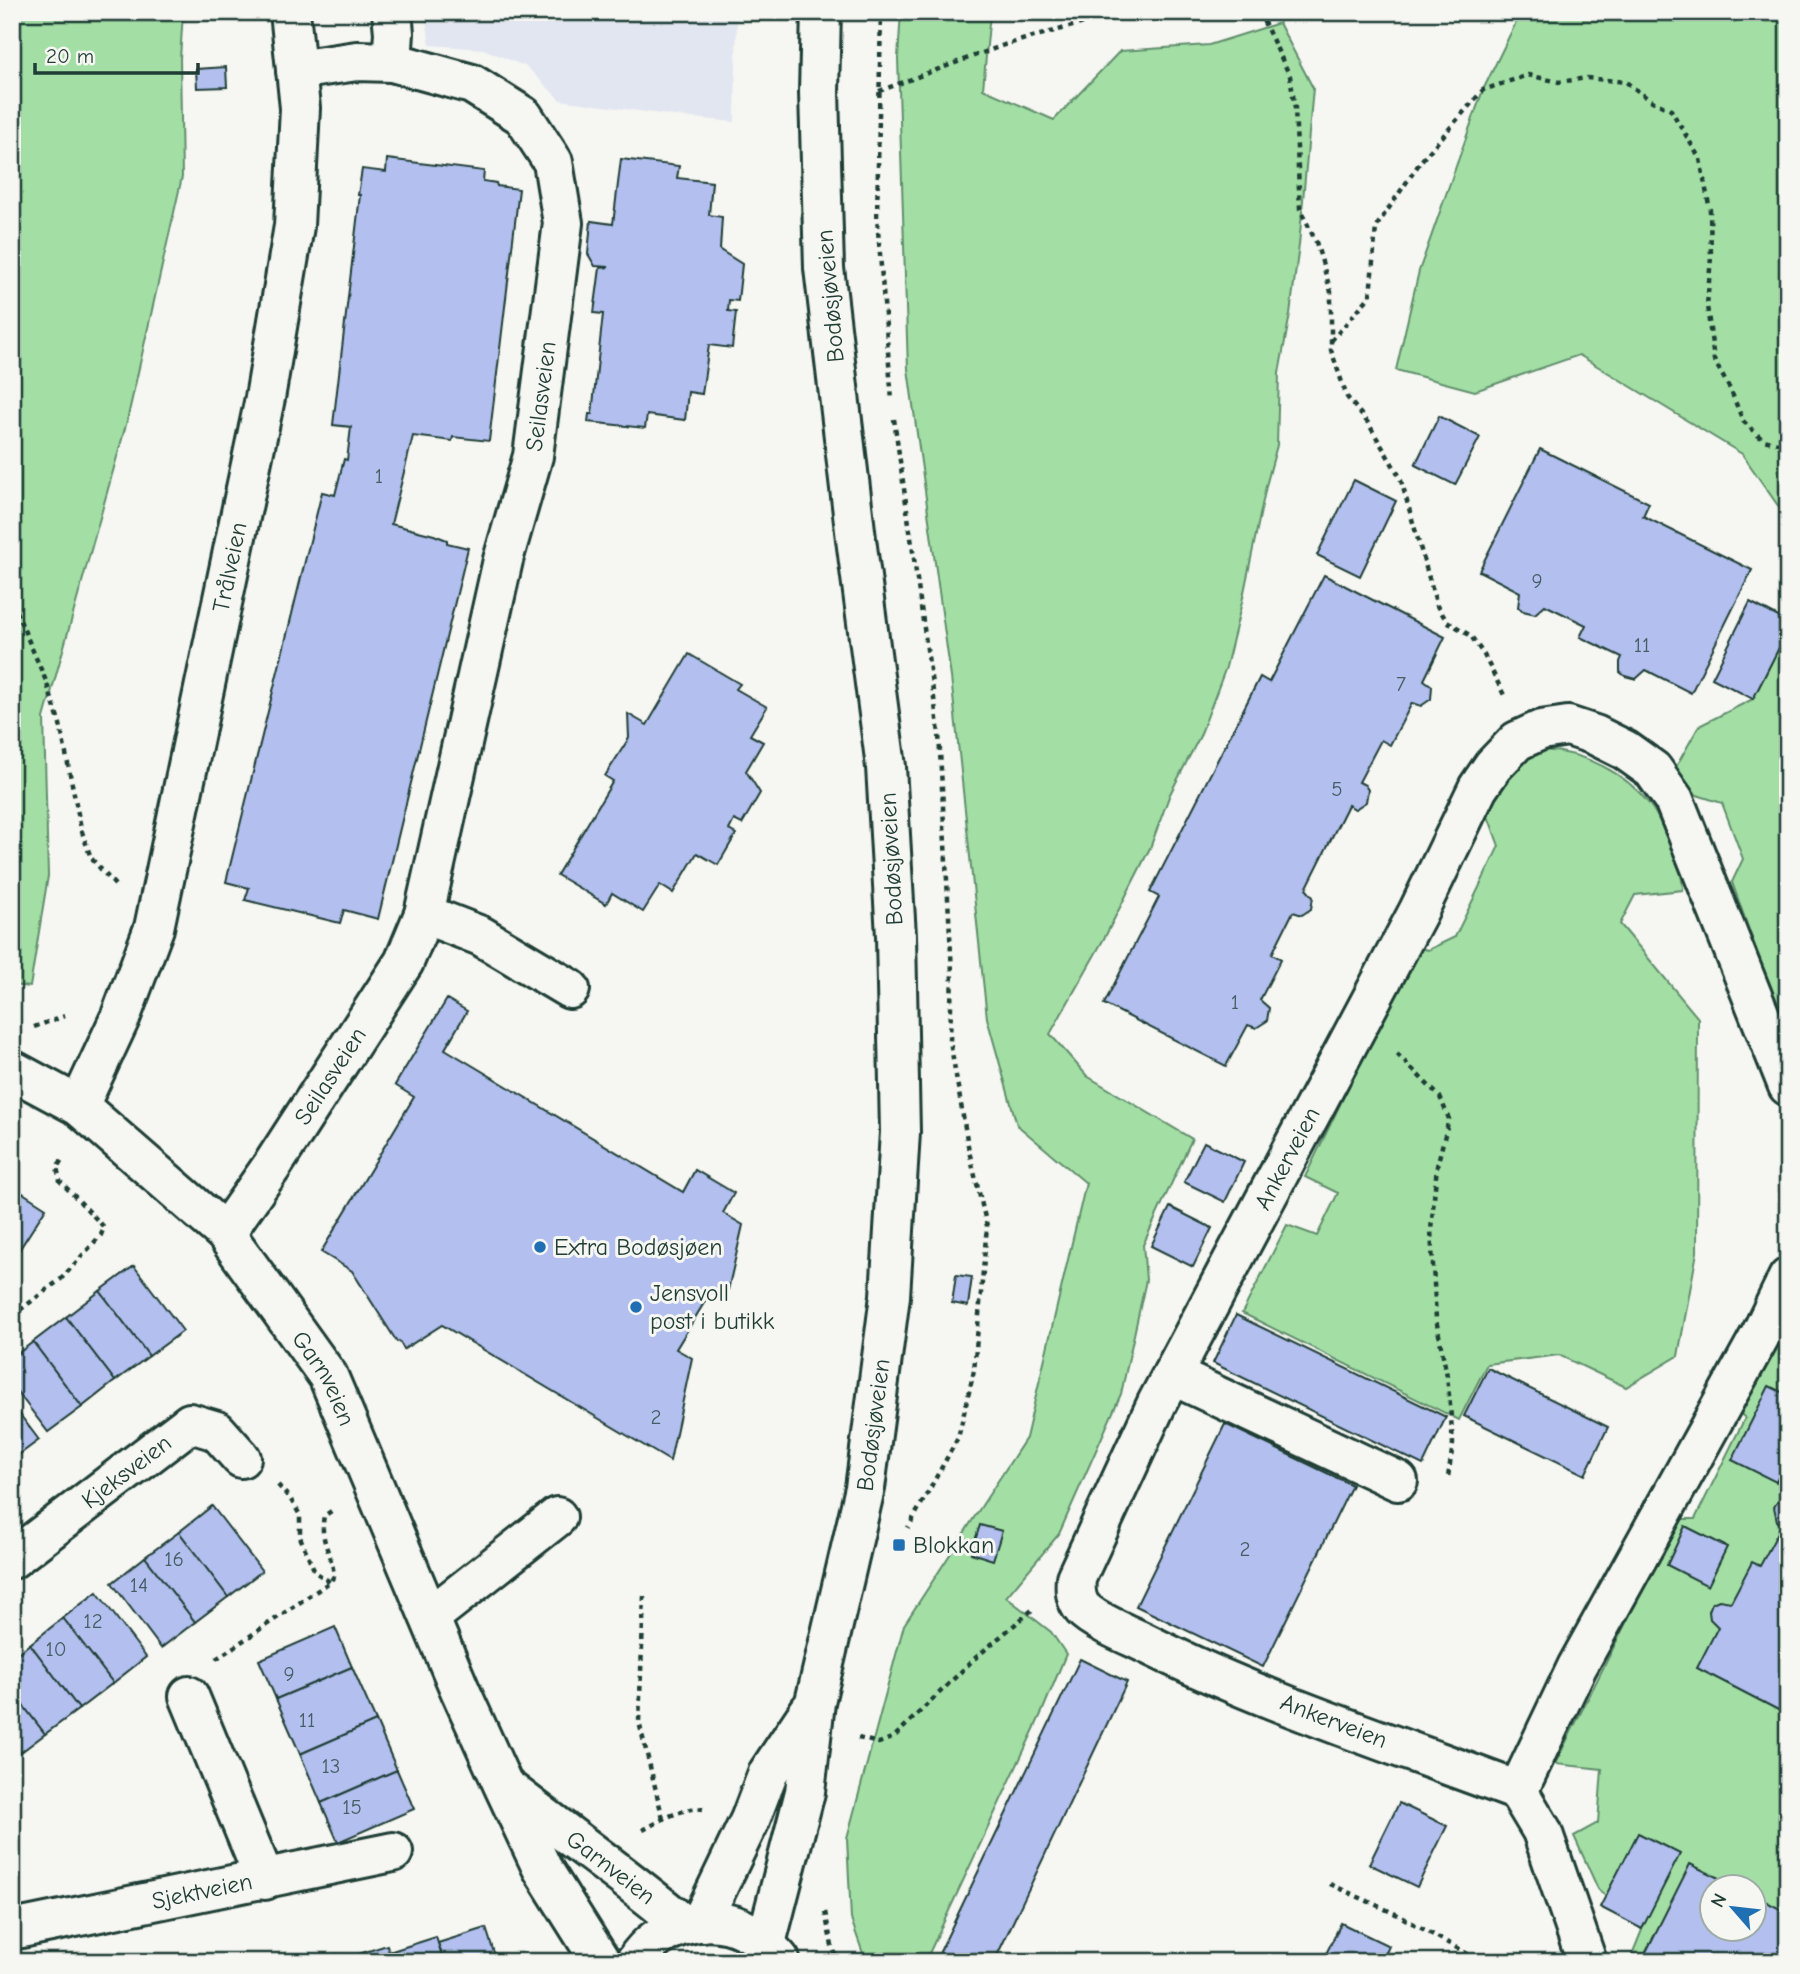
<svg xmlns="http://www.w3.org/2000/svg" width="1800" height="1974" font-family="'Comic Neue',sans-serif">
  <style>
    .built { fill: #e2e6f1 }
    .green { fill: #a3dfa5; stroke: #618e6c; stroke-width: 2; fill-rule: evenodd }
    .building { fill: #b2bfef; stroke: #1f3d34; stroke-width: 2 }
    .lines { fill: none; stroke-linecap: round; stroke-linejoin: round }
    .minor-casing { stroke: #1f3d34; stroke-width: 44 }
    .path { stroke: #1f3d34; stroke-width: 4.5; stroke-dasharray: 5 5; stroke-linecap: butt }
    .minor { stroke: #f6f6f2; stroke-width: 38 }
    .poi-dot { fill: #1f6fb2; stroke: #f6f6f2; stroke-width: 2.5 }
    .labels { text-anchor: middle; stroke-width: 6; stroke-linejoin: round; paint-order: stroke }
    .number-label { font-size: 21px; fill: #445e63 }
    .street-label { font-size: 24px; fill: #1f3d34; stroke: #f6f6f2 }
    .poi-label { font-size: 24px; fill: #1f3d34; stroke: #f6f6f2; text-anchor: start }
  </style>
  <rect width="100%" height="100%" fill="#f6f6f2"/>
  <filter id="ink" filterUnits="userSpaceOnUse"><feTurbulence type="fractalNoise" baseFrequency=".0143" numOctaves="2"/><feDisplacementMap in="SourceGraphic" scale="14" xChannelSelector="R" yChannelSelector="G"/><feConvolveMatrix kernelMatrix="1 2 1 2 8 2 1 2 1" color-interpolation-filters="sRGB"/></filter>
  <g filter="url(#ink)">
    <polygon class="built" points="425,12 737,12 735,122 682,117 560,100 527,67 483,49 430,45"/>
    <g class="green">
      <polygon points="12,12 183,12 180,59 182,177 127,421 44,718 48,876 30,987 12,985"/>
      <polygon points="901,12 990,12 983,89 1054,120 1120,51 1209,45 1279,23 1313,88 1299,245 1290,314 1279,373 1277,445 1266,486 1242,602 1226,667 1200,736 1170,794 1150,848 1106,935 1050,1034 1087,1076 1192,1139 1143,1245 1146,1280 1121,1394 1059,1534 1006,1597 1051,1632 1066,1654 1042,1712 925,1962 866,1962 851,1919 847,1838 904,1625 1026,1438 1086,1183 1017,1125 987,1018 951,677 908,369 898,58"/>
      <polygon points="1521,12 1788,12 1788,520 1742,454 1579,355 1475,391 1396,370 1419,271 1483,90"/>
      <polygon points="1788,630 1788,1039 1732,882 1743,859 1722,803 1697,795 1672,774 1699,726 1753,699"/>
      <path d="M1543,750c40,2 82,22 107,55 7,8 11,19 15,29 10,18 17,35 18,56l-48,5 -15,29 78,94 -1,234 -19,104 -52,31 -67,-32 -72,9 -28,56 -217,-107 45,-88 30,11 21,-43 -33,-16 111,-230 12,3 27,-13 44,-91 -12,-33 30,-48z"/>
      <path d="M1788,1309v653h-159l13,-32 -44,-41 -24,-53 24,-13 4,-54 -47,-5 123,-245h17l50,-101 -9,-9zM1713,1886h42v42h-42z"/>
    </g>
    <g class="building">
      <polygon points="226,67 227,87 197,88 196,69"/>
      <polygon points="387,159 484,171 483,181 496,183 497,186 519,189 489,441 453,437 452,441 413,436 391,524 434,535 447,540 447,543 468,548 378,919 344,910 340,923 245,900 249,888 226,882 322,492 335,495 344,459 347,460 351,427 333,425 360,195 358,195 362,169 386,172"/>
      <polygon points="621,159 679,166 677,178 712,182 709,215 722,217 720,250 742,264 738,301 729,300 728,311 736,312 732,348 709,345 702,394 688,392 685,420 647,415 645,428 588,422 589,414 592,414 603,314 594,313 600,268 609,267 595,266 588,254 591,221 613,224"/>
      <polygon points="1439,416 1480,437 1455,485 1415,465"/>
      <polygon points="1540,449 1649,503 1643,516 1752,570 1691,693 1646,670 1636,679 1625,676 1620,672 1620,662 1622,657 1580,637 1586,625 1545,605 1535,614 1523,611 1518,607 1520,592 1479,571"/>
      <polygon points="1354,480 1396,501 1360,576 1317,555"/>
      <polygon points="1324,575 1445,637 1424,680 1432,686 1431,699 1421,706 1412,703 1390,745 1381,740 1359,782 1365,785 1368,790 1366,802 1355,809 1348,805 1306,889 1313,897 1311,909 1302,915 1293,912 1272,954 1281,959 1260,1000 1269,1008 1267,1021 1256,1028 1248,1025 1226,1066 1104,1004 1159,897 1150,892 1260,677 1269,682"/>
      <polygon points="1750,602 1788,622 1788,630 1753,699 1712,678"/>
      <polygon points="689,654 740,684 736,689 767,707 750,735 763,742 746,771 760,793 742,824 734,820 729,830 736,834 718,865 697,853 673,893 660,885 643,912 612,893 606,904 557,875 613,781 605,776 629,738 628,714 647,725"/>
      <polygon points="447,999 467,1011 445,1049 683,1192 695,1170 734,1193 723,1213 743,1225 726,1299 712,1290 676,1349 692,1358 670,1461 442,1325 404,1349 399,1341 397,1342 352,1271 321,1252 414,1097 395,1085"/>
      <polygon points="1204,1142 1244,1162 1225,1202 1184,1182"/>
      <polygon points="12,1186 46,1208 12,1261"/>
      <polygon points="1170,1207 1212,1228 1193,1267 1151,1246"/>
      <polygon points="134,1266 183,1331 149,1356 100,1291"/>
      <polygon points="956,1275 972,1277 968,1306 952,1303"/>
      <polygon points="100,1291 149,1356 115,1381 66,1317"/>
      <polygon points="1236,1315 1446,1417 1423,1465 1213,1363"/>
      <polygon points="66,1317 115,1381 82,1407 33,1342"/>
      <polygon points="33,1342 82,1407 48,1432 12,1385 12,1358"/>
      <polygon points="1488,1368 1608,1427 1585,1475 1464,1416"/>
      <polygon points="1769,1386 1788,1395 1788,1458 1776,1482 1732,1460"/>
      <polygon points="12,1404 39,1440 12,1460"/>
      <polygon points="1225,1424 1352,1485 1263,1667 1136,1606"/>
      <polygon points="1788,1497 1788,1715 1697,1668 1718,1627 1710,1619 1709,1611 1712,1603 1719,1600 1731,1602 1752,1562 1760,1566 1782,1525 1777,1521 1774,1507 1778,1501"/>
      <polygon points="212,1506 262,1571 228,1597 179,1532"/>
      <polygon points="980,1525 1002,1531 993,1560 971,1553"/>
      <polygon points="1685,1526 1727,1547 1708,1586 1667,1565"/>
      <polygon points="179,1532 228,1597 195,1622 145,1557"/>
      <polygon points="145,1557 195,1622 161,1648 112,1583"/>
      <polygon points="97,1592 146,1657 113,1683 63,1618"/>
      <polygon points="63,1618 113,1683 79,1709 30,1644"/>
      <polygon points="335,1627 352,1667 276,1699 259,1660"/>
      <polygon points="30,1644 79,1709 45,1734 12,1691 12,1657"/>
      <polygon points="1080,1659 1127,1682 994,1962 935,1962"/>
      <polygon points="352,1667 376,1721 300,1754 276,1699"/>
      <polygon points="12,1691 45,1734 12,1759"/>
      <polygon points="376,1721 397,1770 321,1803 300,1754"/>
      <polygon points="397,1770 414,1809 338,1842 321,1803"/>
      <polygon points="1399,1803 1447,1826 1417,1887 1369,1864"/>
      <polygon points="1638,1833 1680,1854 1642,1929 1600,1907"/>
      <polygon points="1690,1864 1735,1886 1713,1886 1713,1928 1755,1928 1755,1896 1788,1913 1788,1962 1641,1962"/>
      <polygon points="1341,1923 1389,1946 1382,1962 1322,1962"/>
      <polygon points="486,1928 497,1962 444,1962 438,1943"/>
      <polygon points="436,1937 444,1962 392,1962 389,1952"/>
      <polygon points="387,1945 392,1962 340,1962 340,1960"/>
      <polygon points="338,1954 340,1962 313,1962"/>
    </g>
    <g class="lines">
      <defs>
        <g id="minor">
          <polyline points="392,12 394,33 392,62"/>
          <polyline points="424,914 481,936 570,989"/>
          <path id="s1" d="M12,1070l67,36 146,127 103,143 132,314 44,97 38,81 59,94"/>
          <path id="s2" d="M79,1106l42,-90 33,-88 111,-530 29,-172 6,-118 -10,-96"/>
          <path id="s3" d="M225,1233l47,-67 132,-204 20,-48 79,-354 30,-104 30,-233 -10,-61 -30,-46 -51,-32 -80,-22 -35,-1 -61,9"/>
          <polyline points="1172,1375 1398,1481"/>
          <path id="s4" d="M12,1559l178,-136 27,8 24,27"/>
          <polyline points="430,1617 557,1517"/>
          <polyline points="189,1696 265,1880"/>
          <path id="s5" d="M509,1790c58,45 118,87 175,135"/>
          <path id="s6" d="M1518,1791c-125,-47 -255,-89 -375,-149 -15,-7 -50,-22 -60,-33 -8,-9 -8,-20 -7,-31l81,-175 261,-491 60,-124 15,-22 24,-25 24,-11 27,-4 27,9 30,15 28,20 21,30 114,286"/>
          <polyline points="701,1922 750,1820 768,1773 810,1710"/>
          <path id="s7" d="M12,1930l381,-78"/>
          <path id="s8" d="M766,1943l39,-151 10,-90 50,-214 25,-192 10,-164 -4,-196 -10,-169 -30,-228 -32,-271 -5,-176 2,-80"/>
          <path d="M635,1962c23,-37 73,-52 112,-31 14,7 23,18 33,29"/>
          <polyline points="1587,1962 1542,1831 1518,1791 1577,1667 1761,1334 1788,1278"/>
        </g>
      </defs>
      <use href="#minor" class="minor-casing"/>
      <g class="path">
        <polyline points="881,12 877,218 892,400"/>
        <polyline points="1124,12 1168,19 1191,12"/>
        <polyline points="1259,12 1290,76 1295,108 1300,209 1316,242 1331,292 1331,350 1347,397 1368,423 1400,477 1437,606 1447,621 1471,636 1484,655 1504,695"/>
        <polyline points="879,91 1004,45 1123,12"/>
        <polyline points="1331,341 1370,296 1376,227 1421,161 1483,90 1528,75 1559,82 1587,78 1626,82 1650,100 1671,110 1700,159 1710,210 1711,257 1707,306 1714,360 1731,391 1743,421 1763,440 1788,445"/>
        <polyline points="894,419 939,733 952,972 950,1041 969,1151 987,1226 974,1371 958,1438 908,1528"/>
        <polyline points="12,602 46,681 60,724 81,829 91,858 115,885"/>
        <polyline points="34,1027 65,1016"/>
        <polyline points="1397,1054 1440,1097 1449,1119 1437,1166 1431,1230 1436,1319 1447,1376 1450,1405 1453,1444 1448,1477"/>
        <polyline points="12,1316 61,1279 101,1235 104,1227 60,1181 57,1167 64,1157"/>
        <polyline points="278,1485 291,1500 300,1515 300,1537 315,1572 330,1582"/>
        <polyline points="644,1596 639,1722 663,1819"/>
        <path d="M216,1659l114,-77 4,-6c-2,-24 -15,-34 -10,-60l9,-6"/>
        <polyline points="858,1738 879,1743 894,1737 974,1659 1032,1610"/>
        <path d="M643,1830c17,-9 41,-24 60,-21"/>
        <polyline points="1330,1884 1398,1915 1482,1962"/>
        <polyline points="825,1912 832,1946 838,1962"/>
      </g>
      <use href="#minor" class="minor"/>
    </g>
  </g>
  <g class="poi-dot">
    <circle cx="540" cy="1247" r="7"/>
    <circle cx="636" cy="1307" r="7"/>
    <rect x="892" y="1538" width="14" height="14" rx="3.5"/>
  </g>
  <g class="labels">
    <g class="number-label">
      <text x="379" y="483">1</text>
      <text x="1537" y="588">9</text>
      <text x="1642" y="652">11</text>
      <text x="1401" y="691">7</text>
      <text x="1337" y="796">5</text>
      <text x="1235" y="1009">1</text>
      <text x="656" y="1424">2</text>
      <text x="1245" y="1556">2</text>
      <text x="174" y="1566">16</text>
      <text x="139" y="1592">14</text>
      <text x="93" y="1628">12</text>
      <text x="56" y="1656">10</text>
      <text x="289" y="1681">9</text>
      <text x="307" y="1727">11</text>
      <text x="331" y="1773">13</text>
      <text x="352" y="1814">15</text>
    </g>
    <g class="street-label">
      <text transform="translate(830 296) rotate(-95)" y="8">Bodøsjøveien</text>
      <text dy="8" stroke="none"><textPath href="#s3" startOffset="908">Seilasveien</textPath></text>
      <text dy="8" stroke="none"><textPath href="#s2" startOffset="562">Trålveien</textPath></text>
      <text transform="translate(891 859) rotate(-93)" y="8">Bodøsjøveien</text>
      <text dy="8" stroke="none"><textPath href="#s3" startOffset="189">Seilasveien</textPath></text>
      <text dy="8" stroke="none"><textPath href="#s6" startOffset="975">Ankerveien</textPath></text>
      <text dy="8" stroke="none"><textPath href="#s1" startOffset="446">Garnveien</textPath></text>
      <text dy="8" stroke="none"><textPath href="#s8" startOffset="530">Bodøsjøveien</textPath></text>
      <text dy="8" stroke="none"><textPath href="#s4" startOffset="144">Kjeksveien</textPath></text>
      <text transform="translate(1334 1721) rotate(21)" y="8">Ankerveien</text>
      <text dy="8" stroke="none"><textPath href="#s5" startOffset="128">Garnveien</textPath></text>
      <text dy="8" stroke="none"><textPath href="#s7" startOffset="194">Sjektveien</textPath></text>
    </g>
    <g class="poi-label">
      <text x="554" y="1255">Extra Bodøsjøen</text>
      <text x="650" y="1301">Jensvoll<tspan x="650" dy="28">post i butikk</tspan></text>
      <text x="913" y="1553">Blokkan</text>
    </g>
  </g>
  <rect width="1800" height="1974" fill="none" stroke="#f6f6f2" stroke-width="42"/>
  <rect x="21" y="21" width="1758" height="1932" fill="none" stroke="#1f3d34" stroke-width="2.5" filter="url(#ink)"/>
  <g transform="translate(1733 1908) rotate(298)"><circle r="33" fill="#f6f6f2" stroke="#a0aca6" stroke-width="2"/>
  <path d="M0-5L12 26L0 18L-12 26Z" fill="#1f6fb2"/>
  <text y="-10" font-size="19" font-weight="bold" text-anchor="middle" fill="#1f3d34">N</text>
  </g>
  <path d="M35 63v10h163v-10" fill="none" stroke="#1f3d34" stroke-width="3.5"/>
  <text x="46" y="63" font-size="21" fill="#1f3d34" stroke="#f6f6f2" stroke-width="5" paint-order="stroke">20 m</text>
</svg>
